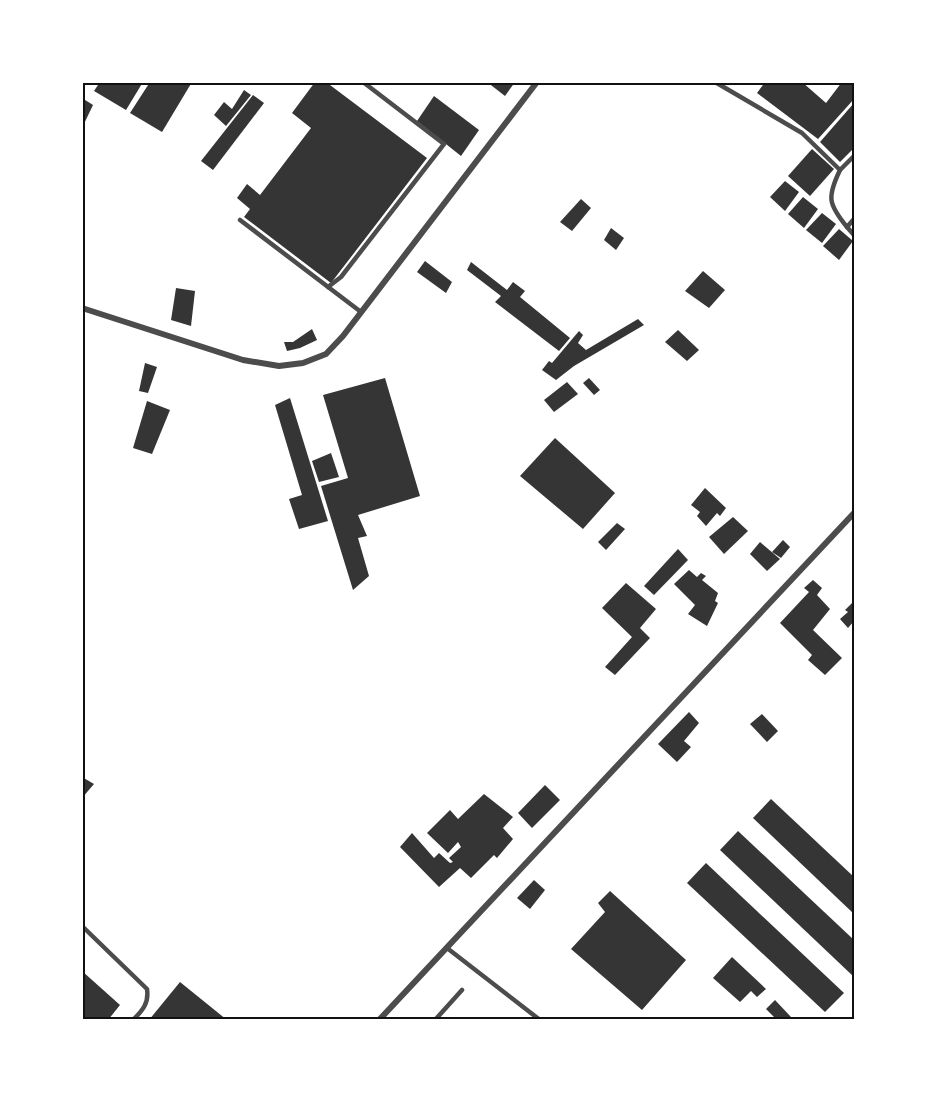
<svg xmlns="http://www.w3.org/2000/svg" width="937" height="1102" font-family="'DM Sans',sans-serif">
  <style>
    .building { fill: #353535 }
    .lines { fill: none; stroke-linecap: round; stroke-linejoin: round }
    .service { stroke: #4c4c4c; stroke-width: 4.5 }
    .minor { stroke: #4c4c4c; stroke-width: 6 }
    .neatline { fill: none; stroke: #111; stroke-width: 2 }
  </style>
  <rect width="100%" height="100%" fill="#fff"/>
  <g class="building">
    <polygon points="100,82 143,82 126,110 94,91"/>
    <polygon points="150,82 192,82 162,132 130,113"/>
    <polygon points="315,82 326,82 427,158 331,283 244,217 250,209 237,198 247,184 260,195 311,128 292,113"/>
    <polygon points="487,82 515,82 505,96"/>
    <polygon points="765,82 802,82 826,103 842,82 854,82 854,99 818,139 757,93"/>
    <polygon points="244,90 251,95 226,126 214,115 224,102 232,109"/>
    <polygon points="253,95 264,103 213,170 201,161"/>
    <polygon points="434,96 479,130 461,156 417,121"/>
    <polygon points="82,98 93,105 82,128"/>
    <polygon points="854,103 854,148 840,162 820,142"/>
    <polygon points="812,149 834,169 810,196 788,176"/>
    <polygon points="785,181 799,192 785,211 770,197"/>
    <polygon points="803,197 818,209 804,228 788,214"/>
    <polygon points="581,199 591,208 572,231 560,222"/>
    <polygon points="822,213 836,224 822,243 806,230"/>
    <polygon points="611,228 624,238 616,250 604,240"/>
    <polygon points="839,229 853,241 839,260 823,246"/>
    <polygon points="425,261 452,282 446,293 417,272"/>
    <polygon points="471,262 507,290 513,282 525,291 520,297 570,338 559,351 495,302 501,296 467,270"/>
    <polygon points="703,271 725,290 709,308 685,291"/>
    <polygon points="176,288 195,291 191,326 171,320"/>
    <polygon points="638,319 644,325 574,366 556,380 542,370 549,361 552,363 579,331 583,335 578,343 586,350"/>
    <polygon points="312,329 317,340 300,348 287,351 284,342 293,342"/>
    <polygon points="678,330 699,350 687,361 665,342"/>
    <polygon points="145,363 157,367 148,393 139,391"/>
    <polygon points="385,378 420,496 358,515 367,536 358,538 369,576 353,590 321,486 348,478 323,395"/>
    <polygon points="589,378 600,390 594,395 583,383"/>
    <polygon points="567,382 578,394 554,412 544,400"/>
    <polygon points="290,398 328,521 299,529 289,499 302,495 275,405"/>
    <polygon points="147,401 170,410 152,454 133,448"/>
    <polygon points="555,438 615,493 583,529 520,476"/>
    <polygon points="331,453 339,477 319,482 312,461"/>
    <polygon points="705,488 726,508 720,516 717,513 706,526 697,516 700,512 691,505"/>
    <polygon points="733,517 748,531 724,554 709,537"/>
    <polygon points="617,523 625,529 606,550 598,542"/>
    <polygon points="783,540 790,547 781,558 772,552"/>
    <polygon points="760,542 780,559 767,571 750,554"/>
    <polygon points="678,549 688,560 654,595 644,586"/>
    <polygon points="689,570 697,577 701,573 706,576 702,580 718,593 715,601 718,603 707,626 688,614 695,605 674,584"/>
    <polygon points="813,580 822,588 817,595 830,609 813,630 842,658 825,675 808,660 812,655 780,623 809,592 804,588"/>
    <polygon points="626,583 656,609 640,628 650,638 615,675 605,667 632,637 602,608"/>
    <polygon points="854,601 854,621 848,628 840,619 848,612 845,610"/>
    <polygon points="689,712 699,723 684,741 691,747 677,762 658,744"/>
    <polygon points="762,714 778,731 767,742 750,724"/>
    <polygon points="82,777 94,784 82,798"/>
    <polygon points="545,785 560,800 532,828 518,813"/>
    <polygon points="484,794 513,817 503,828 513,839 497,858 494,855 471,878 460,868 439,887 400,847 412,833 434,858 439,853 450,863 453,862 449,858 461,847 458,842 448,853 427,833 450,810 458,819"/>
    <polygon points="771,799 854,877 854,914 753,818"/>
    <polygon points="738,831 854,940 854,977 720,850"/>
    <polygon points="706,863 844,993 825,1012 687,883"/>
    <polygon points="534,880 545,890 530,909 517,898"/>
    <polygon points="610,891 686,960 642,1010 571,949 605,912 598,903"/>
    <polygon points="732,957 766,989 757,997 751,991 740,1002 713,978"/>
    <polygon points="82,971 120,1005 108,1020 82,1020"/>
    <polygon points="180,982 227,1020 149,1020"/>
    <polygon points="775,1000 791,1017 788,1020 777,1020 766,1009"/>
  </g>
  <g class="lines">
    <g class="service">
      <polyline points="715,82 802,133 840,170 854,156"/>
      <path d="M840,170c-13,27 -12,34 7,57"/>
      <polyline points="854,219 847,227 854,235"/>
      <polyline points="240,220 361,312"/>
      <polyline points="328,287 341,277 444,144 363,82"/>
      <path d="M82,926l65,63c2,14 -4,21 -14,31"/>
      <polyline points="447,948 540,1020"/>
      <polyline points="435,1020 462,990"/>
    </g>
    <g class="minor">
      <polyline points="82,308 243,360 279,366 303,363 326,354 343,336 537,82"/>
      <polyline points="379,1020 854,513"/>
    </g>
  </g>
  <rect width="937" height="1102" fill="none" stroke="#ffffff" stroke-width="168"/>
  <rect x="84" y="84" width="769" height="934" class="neatline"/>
</svg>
